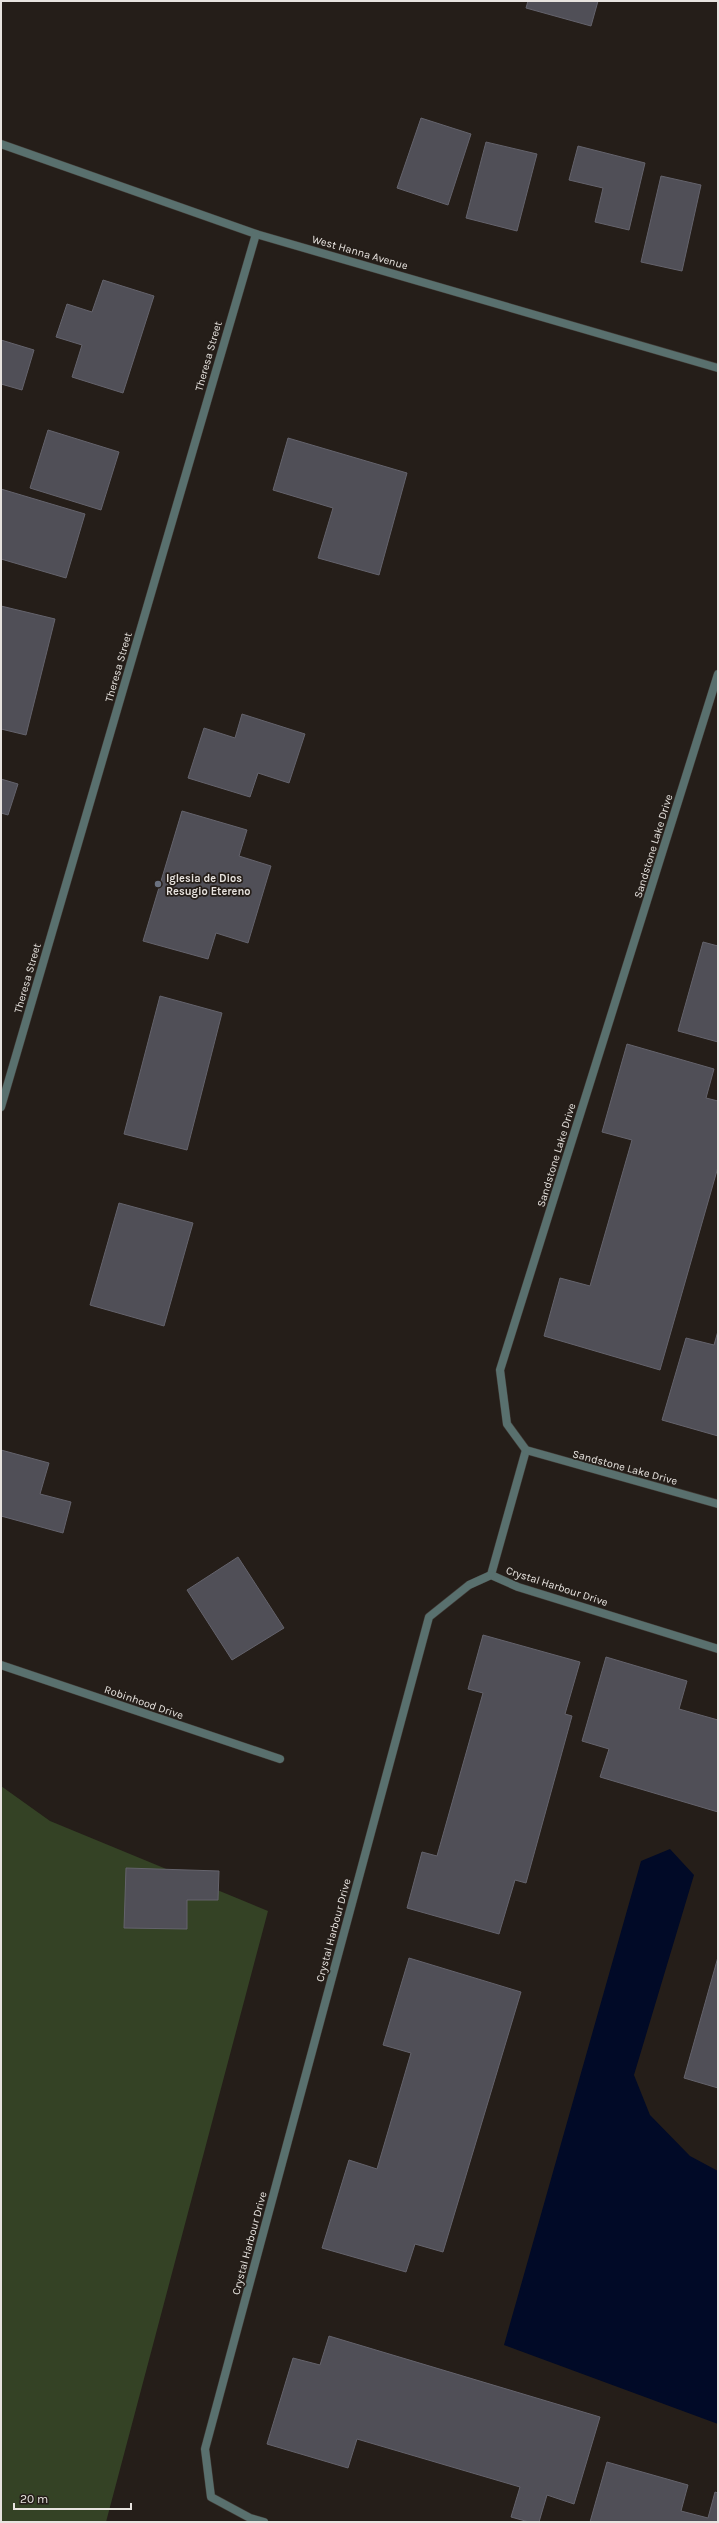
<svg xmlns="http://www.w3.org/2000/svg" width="719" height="2523" font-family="Karla,sans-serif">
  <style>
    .green { fill: #344225 }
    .water { fill: #010a27 }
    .building { fill: #504f57; stroke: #64636c }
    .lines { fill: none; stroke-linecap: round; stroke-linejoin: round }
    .service-casing { stroke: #403a35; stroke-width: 9 }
    .minor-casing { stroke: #403a35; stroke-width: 9 }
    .service { stroke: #59706e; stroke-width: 8 }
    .minor { stroke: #59706e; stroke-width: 8 }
    .worship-dot { fill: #6b7280; stroke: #251e19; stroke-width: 1.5 }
    .labels { text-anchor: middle; stroke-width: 3.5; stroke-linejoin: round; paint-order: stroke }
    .street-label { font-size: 11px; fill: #e7e3df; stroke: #251e19 }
    .poi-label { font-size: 11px; font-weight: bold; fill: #e7e3df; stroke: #251e19; text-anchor: start }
  </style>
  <rect width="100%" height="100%" fill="#251e19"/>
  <polygon class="green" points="1,1786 50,1821 268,1911 106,2522 1,2522"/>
  <polygon class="water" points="670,1849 694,1875 634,2075 650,2115 690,2156 718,2171 718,2424 504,2345 641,1861"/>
  <g class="building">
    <polygon points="528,1 598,1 591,26 526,8"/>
    <polygon points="421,118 471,134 448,205 397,188"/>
    <polygon points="486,142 537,154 517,231 466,218"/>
    <polygon points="578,146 645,163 629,230 595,222 603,188 569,180"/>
    <polygon points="661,176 701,185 682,271 641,262"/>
    <polygon points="103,280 154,296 123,393 72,377 82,345 56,337 67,304 92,312"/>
    <polygon points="1,340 34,350 22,390 1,384"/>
    <polygon points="48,430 119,452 101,510 30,488"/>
    <polygon points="288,438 407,473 379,575 318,558 333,508 273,490"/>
    <polygon points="1,489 85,514 66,578 1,559"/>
    <polygon points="1,606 55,619 26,735 1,729"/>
    <polygon points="242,714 305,734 289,783 258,773 250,797 188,778 204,728 235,738"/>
    <polygon points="1,779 18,784 8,815 1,813"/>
    <polygon points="182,811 247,830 239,856 271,866 248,943 216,933 208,959 143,941"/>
    <polygon points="703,942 718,946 718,1042 678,1031"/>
    <polygon points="160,996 222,1013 187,1150 124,1134"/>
    <polygon points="627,1044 714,1069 706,1098 718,1101 718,1167 660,1370 544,1336 560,1278 590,1286 632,1140 602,1132"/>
    <polygon points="119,1203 193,1223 164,1326 90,1305"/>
    <polygon points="718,1331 718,1436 662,1420 686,1338 714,1345"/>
    <polygon points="1,1450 49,1463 40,1494 71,1502 63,1533 1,1516"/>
    <polygon points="238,1557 284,1628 232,1660 187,1590"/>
    <polygon points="483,1635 580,1662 565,1714 572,1716 526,1883 515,1880 499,1934 407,1908 422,1852 437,1856 483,1693 468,1689"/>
    <polygon points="606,1657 687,1681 679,1709 718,1720 718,1812 600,1777 609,1749 582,1741"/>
    <polygon points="126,1868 219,1871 218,1900 187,1900 187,1929 124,1928"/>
    <polygon points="718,1957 718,2088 684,2078"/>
    <polygon points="409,1958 521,1992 443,2252 415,2244 406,2272 322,2248 349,2160 377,2169 411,2053 383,2045"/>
    <polygon points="329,2336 600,2417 574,2504 547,2495 539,2522 529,2522 511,2517 520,2487 357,2439 348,2468 267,2444 293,2358 320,2365"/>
    <polygon points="607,2462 688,2485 681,2511 708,2518 715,2492 718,2493 718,2522 590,2522"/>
  </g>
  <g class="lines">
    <defs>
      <polyline id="service" points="491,1575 526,1450"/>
      <g id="minor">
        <polyline points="1,144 256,234 718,368"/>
        <polyline points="718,674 500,1370 507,1424 526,1450 718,1504"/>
        <polyline points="1,1107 256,234"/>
        <polyline points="1,1665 280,1759"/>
        <polyline points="264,2522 250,2518 211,2497 205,2449 429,1617 469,1585 491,1575 518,1587 718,1649"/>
      </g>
    </defs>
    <use href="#service" class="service-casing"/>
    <use href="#minor" class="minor-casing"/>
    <use href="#service" class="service"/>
    <use href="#minor" class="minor"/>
  </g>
  <circle class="worship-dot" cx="158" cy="884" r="4"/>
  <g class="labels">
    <g class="street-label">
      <text transform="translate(360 252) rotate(16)" y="4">West Hanna Avenue</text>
      <text transform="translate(208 356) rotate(-74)" y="4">Theresa Street</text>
      <text transform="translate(118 667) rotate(-74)" y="4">Theresa Street</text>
      <text transform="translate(653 846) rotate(-73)" y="4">Sandstone Lake Drive</text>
      <text transform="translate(27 978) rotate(-74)" y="4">Theresa Street</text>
      <text transform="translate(556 1155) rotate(-73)" y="4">Sandstone Lake Drive</text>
      <text transform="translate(625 1467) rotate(15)" y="4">Sandstone Lake Drive</text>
      <text transform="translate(557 1586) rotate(18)" y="4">Crystal Harbour Drive</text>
      <text transform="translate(144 1702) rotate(19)" y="4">Robinhood Drive</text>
      <text transform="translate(333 1930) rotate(-75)" y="4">Crystal Harbour Drive</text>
      <text transform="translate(249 2243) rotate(-75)" y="4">Crystal Harbour Drive</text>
    </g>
    <g class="poi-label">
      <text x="166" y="882">Iglesia de Dios<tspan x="166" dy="13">Resugio Etereno</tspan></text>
    </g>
  </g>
  <rect width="719" height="2523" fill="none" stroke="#e7e3df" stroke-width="4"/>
  <path d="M14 2503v6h117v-6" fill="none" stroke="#e7e3df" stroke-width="2"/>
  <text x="20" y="2503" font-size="12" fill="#e7e3df" stroke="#251e19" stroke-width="3" paint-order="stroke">20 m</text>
</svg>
